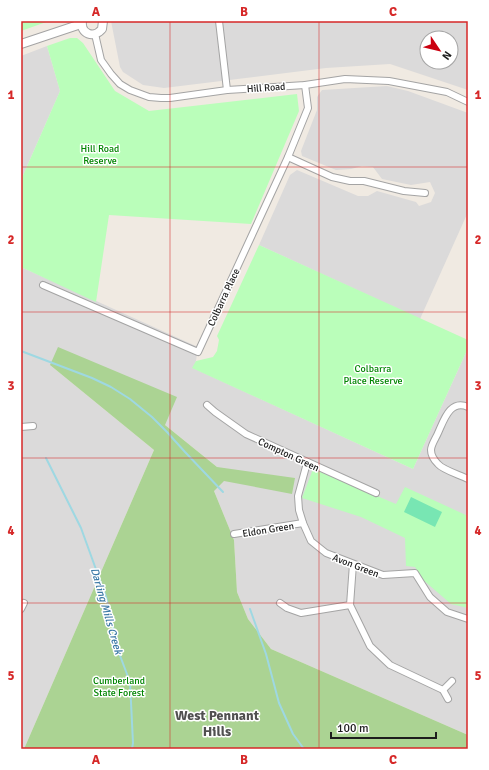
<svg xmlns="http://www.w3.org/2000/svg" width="489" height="770" font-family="Signika,sans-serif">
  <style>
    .residential { fill: #dbdada; fill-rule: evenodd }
    .forest { fill: #abd393 }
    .park { fill: #bafeba }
    .pitch { fill: #78e6b3 }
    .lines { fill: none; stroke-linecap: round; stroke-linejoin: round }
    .stream { stroke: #9ed8e2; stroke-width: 2 }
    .minor-casing { stroke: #a4a4a4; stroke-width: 8 }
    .tertiary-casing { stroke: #a4a4a4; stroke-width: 10 }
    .minor { stroke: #fff; stroke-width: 6 }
    .tertiary { stroke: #fff; stroke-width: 8 }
    .grid { fill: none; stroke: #d62828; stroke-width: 1; stroke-opacity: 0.55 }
    .labels { text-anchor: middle; stroke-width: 3; stroke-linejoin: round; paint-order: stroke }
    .street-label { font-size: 10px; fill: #1d1d1d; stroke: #fff }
    .park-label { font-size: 10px; fill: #018502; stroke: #fff }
    .water-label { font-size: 11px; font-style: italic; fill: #3c79a6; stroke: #fff }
    .district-label { font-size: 14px; font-weight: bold; fill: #505050; stroke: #fff }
    .neatline { fill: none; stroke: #d62828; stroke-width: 1.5 }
    .grid-label { font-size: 13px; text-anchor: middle; font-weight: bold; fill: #d62828 }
  </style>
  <rect width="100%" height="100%" fill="#f0eae2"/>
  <g class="residential">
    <path d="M111,21h357v69l-78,-26 -64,4 -162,20 -21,-3 -20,-13 -3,-5zM427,38h24v24h-24z"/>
    <polygon points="47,46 60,91 21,180 21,56"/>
    <polygon points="387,86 408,91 468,113 468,212 420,319 259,245 290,175 297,170 358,196 368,196 377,191 416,202 419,206 431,202 435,193 430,182 411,185 382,179 373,167 362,166 351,169 336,170 302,156 301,151 317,110 317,97 322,90"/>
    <polygon points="21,267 198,347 196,361 193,368 413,469 468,348 468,735 271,649 248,619 237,592 234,540 214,491 217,467 165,425 50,365 154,450 24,749 21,749"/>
  </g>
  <polygon class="forest" points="58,347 177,397 165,425 217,467 295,478 292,494 224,481 214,491 234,540 237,592 248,619 271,649 468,735 468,749 24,749 154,450 50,365"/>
  <g class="park">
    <polygon points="21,21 49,21 21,31"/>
    <polygon points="70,38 77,38 83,43 115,91 149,111 297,94 299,111 251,224 109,215 96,302 21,267 21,180 60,91 47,46"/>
    <polygon points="259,245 468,340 468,348 413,469 192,368 196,361 213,357 217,351 219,340 217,336"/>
    <polygon points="313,469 396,504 405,487 468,516 468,608 451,604 422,579 415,567 406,566 405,538 361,517 302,498"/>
  </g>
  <polygon class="pitch" points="411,497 442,512 435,527 404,512"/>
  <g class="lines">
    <g class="stream">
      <polyline points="21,351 92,378 111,387 130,399 152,417 167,432 185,452 223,492"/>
      <polyline points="46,458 81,528 106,597 119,653 130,682 133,743 132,749"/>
      <polyline points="250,609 266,654 279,703 293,734 304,749"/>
    </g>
    <defs>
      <g id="minor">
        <polyline points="219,21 227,90"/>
        <polyline points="95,34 101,60 111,74 120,84 130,90 149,97 161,98 170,98 227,90 305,85 345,79 389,81 447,92 468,102"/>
        <polyline points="288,157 332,177 350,181 364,181 404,191 425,193"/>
        <polyline points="43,285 198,352 288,157 308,108 305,85"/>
        <polyline points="207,405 215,412 246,434 376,493"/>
        <path d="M468,407c-18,-8 -24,13 -30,26 -2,5 -7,12 -7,17 0,6 3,10 7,14 5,6 22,11 30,15"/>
        <polyline points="21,427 33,426"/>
        <polyline points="307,463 298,496 299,510 303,523 311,541 326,553 383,575 415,573 430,597 447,612 468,619"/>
        <polyline points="234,534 303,523"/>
        <polyline points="353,564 350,605 370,646 390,665 443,690 448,699"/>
        <polyline points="280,603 287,608 301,613 350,605"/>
        <polyline points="21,609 24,603"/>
        <polyline points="443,690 452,681"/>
      </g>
      <g id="tertiary">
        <path d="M82,21c-2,13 12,18 20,8l1,-8"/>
        <polyline points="21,44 81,24"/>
      </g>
    </defs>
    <use href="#minor" class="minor-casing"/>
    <use href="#tertiary" class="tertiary-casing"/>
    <use href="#minor" class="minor"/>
    <use href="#tertiary" class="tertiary"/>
  </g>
  <path class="grid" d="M170,21v728M319,21v728M21,167h447M21,312h447M21,458h447M21,603h447"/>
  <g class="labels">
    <g class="street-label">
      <text transform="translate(266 87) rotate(-4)" y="4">Hill Road</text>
      <text transform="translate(223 297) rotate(-65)" y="4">Colbarra Place</text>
      <text transform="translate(289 454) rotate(25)" y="4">Compton Green</text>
      <text transform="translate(268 529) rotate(-9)" y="4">Eldon Green</text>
      <text transform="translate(356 565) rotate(21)" y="4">Avon Green</text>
    </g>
    <g class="park-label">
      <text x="100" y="152">Hill Road<tspan x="100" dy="12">Reserve</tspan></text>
      <text x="373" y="372">Colbarra<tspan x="373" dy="12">Place Reserve</tspan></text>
      <text x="119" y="684">Cumberland<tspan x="119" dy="12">State Forest</tspan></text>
    </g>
    <g class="water-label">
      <text transform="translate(107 611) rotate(74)" y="4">Darling Mills Creek</text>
    </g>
    <g class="district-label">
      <text x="217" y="720">West Pennant<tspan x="217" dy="16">Hills</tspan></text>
    </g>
  </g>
  <rect width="489" height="770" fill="none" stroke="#ffffff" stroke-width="44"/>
  <g transform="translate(439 50) rotate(125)"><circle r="19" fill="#ffffff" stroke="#a5a5a5"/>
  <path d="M0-3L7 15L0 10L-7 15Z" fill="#cb0010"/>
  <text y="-6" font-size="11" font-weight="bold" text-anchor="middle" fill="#1d1d1d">N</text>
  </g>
  <path d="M331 732v6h105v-6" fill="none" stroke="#1d1d1d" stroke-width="2"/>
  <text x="337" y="732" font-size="12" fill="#1d1d1d" stroke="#ffffff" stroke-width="3" paint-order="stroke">100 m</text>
  <rect x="22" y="22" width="445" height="726" class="neatline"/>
  <g class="grid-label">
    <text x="96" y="16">A</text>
    <text x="244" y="16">B</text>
    <text x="393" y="16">C</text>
    <text x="11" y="99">1</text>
    <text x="478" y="99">1</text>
    <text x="11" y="244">2</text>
    <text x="478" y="244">2</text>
    <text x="11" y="390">3</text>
    <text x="478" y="390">3</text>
    <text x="11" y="535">4</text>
    <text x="478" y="535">4</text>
    <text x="11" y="680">5</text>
    <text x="478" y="680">5</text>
    <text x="96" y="764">A</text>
    <text x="244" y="764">B</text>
    <text x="393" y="764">C</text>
  </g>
</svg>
